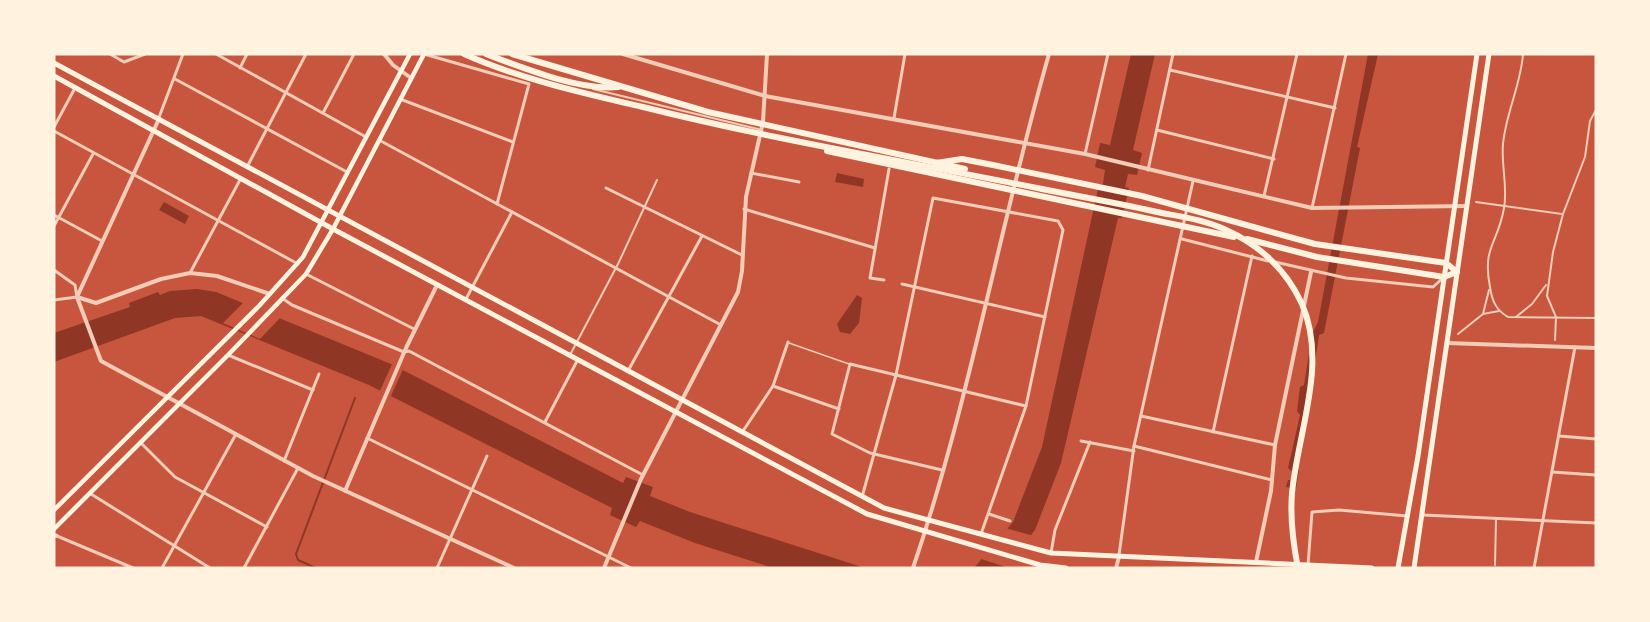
<svg xmlns="http://www.w3.org/2000/svg" width="1650" height="622" font-family="'Varela Round',sans-serif">
  <style>
    .water { fill: #8f3625 }
    .pier { fill: #c8553d }
    .lines { fill: none; stroke-linecap: round; stroke-linejoin: round }
    .stream { stroke: #8f3625; stroke-width: 2 }
    .service { stroke: #f1ccb7; stroke-width: 1.5 }
    .pedestrian { stroke: #f1ccb7; stroke-width: 2 }
    .minor { stroke: #f1ccb7; stroke-width: 3 }
    .tertiary { stroke: #f1ccb7; stroke-width: 4 }
    .secondary { stroke: #fff3e0; stroke-width: 4.5 }
    .primary { stroke: #fff3e0; stroke-width: 5 }
    .motorway { stroke: #fff3e0; stroke-width: 6 }
  </style>
  <rect width="100%" height="100%" fill="#c8553d"/>
  <g class="water">
    <polygon points="1131,54 1155,54 1133,150 1142,153 1137,175 1128,174 1125,187 1129,188 1122,218 1118,218 1061,463 1035,530 1005,568 974,568 1013,522 1042,447 1099,184 1103,184 1105,170 1095,167 1100,143 1110,145"/>
    <polygon points="1368,54 1378,54 1357,147 1360,148 1324,333 1319,335 1311,390 1307,392 1296,466 1299,469 1296,489 1286,487 1288,480 1291,480 1292,471 1288,468 1300,415 1297,411 1300,387 1304,385 1312,334 1318,322"/>
    <polygon points="837,173 864,179 863,187 835,182"/>
    <polygon points="164,202 189,216 185,224 159,210"/>
    <polygon points="197,289 216,292 391,364 623,483 626,477 653,487 650,496 690,512 865,568 773,568 695,543 640,521 636,527 610,515 612,508 369,385 201,316 175,318 54,362 54,333 130,307 129,303 158,292 160,295 170,291"/>
    <polygon points="857,295 862,298 859,323 850,334 840,332 837,324"/>
  </g>
  <g class="pier">
    <polygon points="244,302 281,317 260,339 223,323"/>
    <polygon points="393,362 404,367 390,398 379,393"/>
    <polygon points="1005,528 1034,536 1009,568 978,558"/>
  </g>
  <g class="lines">
    <polyline class="stream" points="316,568 298,560 296,554 355,398"/>
    <polyline class="service" points="789,343 849,364"/>
    <g class="pedestrian">
      <path d="M1523,54c-2,30 -17,59 -20,90 -2,21 5,43 1,64 -6,36 -22,38 -14,79 2,14 6,23 18,30l88,1"/>
      <polyline points="593,89 762,130"/>
      <polyline points="1476,202 1562,214"/>
      <polyline points="1483,314 1499,311"/>
      <polyline points="1516,317 1532,304 1546,285"/>
      <polyline points="1458,334 1483,314 1489,290"/>
      <polyline points="1555,340 1556,317 1547,296 1553,252 1563,214 1585,157 1590,121 1596,110"/>
      <polyline points="570,355 618,264 657,180"/>
      <polyline points="1495,565 1496,519"/>
    </g>
    <g class="minor">
      <polyline points="110,54 124,62 145,54"/>
      <polyline points="216,54 366,137"/>
      <polyline points="424,54 529,84 497,204"/>
      <polyline points="240,68 247,54"/>
      <polyline points="1170,70 1335,108"/>
      <polyline points="175,79 347,172"/>
      <polyline points="400,99 513,142"/>
      <polyline points="323,113 354,54"/>
      <polyline points="894,118 905,54"/>
      <polyline points="158,120 183,54"/>
      <polyline points="54,127 75,88"/>
      <polyline points="1157,130 1274,159"/>
      <polyline points="54,131 298,264"/>
      <polyline points="379,140 721,325"/>
      <polyline points="1085,154 1108,54"/>
      <polyline points="247,167 306,54"/>
      <polyline points="1148,170 1173,54"/>
      <polyline points="751,173 799,182"/>
      <polyline points="606,188 742,255"/>
      <polyline points="1264,196 1297,54"/>
      <polyline points="1312,208 1346,54"/>
      <polyline points="744,209 875,248"/>
      <polyline points="54,215 102,241"/>
      <polyline points="54,226 93,154"/>
      <polyline points="1182,239 1268,261"/>
      <polyline points="1275,262 1346,278 1433,287 1443,278"/>
      <polyline points="54,270 75,285 77,297 54,300"/>
      <polyline points="190,273 241,178"/>
      <polyline points="306,274 414,329"/>
      <polyline points="884,280 870,278 889,169"/>
      <polyline points="902,284 1045,317"/>
      <polyline points="282,298 292,305 404,352 409,351 643,475"/>
      <polyline points="466,299 512,212"/>
      <polyline points="228,355 313,390"/>
      <polyline points="628,371 702,236"/>
      <polyline points="773,386 839,409"/>
      <polyline points="1141,416 1275,445"/>
      <polyline points="545,422 577,361"/>
      <polyline points="743,431 773,386 788,342"/>
      <polyline points="1213,432 1252,256"/>
      <polyline points="1559,436 1596,439"/>
      <polyline points="367,438 631,568"/>
      <polyline points="1081,441 1134,451"/>
      <polyline points="141,443 175,477 267,527"/>
      <polyline points="1134,446 1272,480"/>
      <polyline points="284,461 319,374"/>
      <polyline points="942,470 870,453 832,434 850,364 1026,406"/>
      <polyline points="1552,472 1596,475"/>
      <polyline points="91,494 210,568"/>
      <polyline points="862,497 896,375 933,198 1058,221 1063,230 1026,406 981,534"/>
      <polyline points="989,514 1010,521"/>
      <polyline points="1423,515 1596,523"/>
      <polyline points="57,536 133,568"/>
      <polyline points="1051,553 1055,530 1090,442"/>
      <polyline points="1119,555 1134,446 1193,181"/>
      <polyline points="1308,565 1312,512 1339,510 1407,516"/>
      <polyline points="162,568 236,434"/>
      <polyline points="244,568 298,468"/>
      <polyline points="437,568 487,456"/>
      <polyline points="1534,568 1575,347"/>
    </g>
    <g class="tertiary">
      <polyline points="384,54 393,65 411,78"/>
      <polyline points="623,54 765,96 1085,154 1312,208 1467,206"/>
      <polyline points="158,121 77,297 101,361 313,476 514,568"/>
      <polyline points="77,297 96,303 161,279 190,273 217,276 270,294"/>
      <polyline points="1447,343 1596,348"/>
      <polyline points="345,491 406,348 437,285"/>
      <polyline points="54,535 57,536"/>
      <polyline points="1256,562 1271,491 1275,445 1311,272"/>
      <polyline points="604,568 641,479 738,292 742,271 746,197 763,122 767,54"/>
      <path d="M913,568c57,-168 87,-344 136,-514"/>
      <polyline points="1116,568 1119,557"/>
    </g>
    <g class="secondary">
      <polyline points="54,510 259,306 303,257 410,54"/>
      <polyline points="54,529 228,355 306,274 333,229 424,54"/>
    </g>
    <g class="primary">
      <polyline points="54,63 884,508 1051,553 1372,568"/>
      <polyline points="54,76 333,229 867,514 1040,565 1066,568"/>
      <polyline points="1398,568 1418,456 1477,54"/>
      <polyline points="1414,568 1489,54"/>
    </g>
    <g class="motorway">
      <path d="M464,54c56,25 119,39 179,53 132,33 266,55 399,82 40,8 80,15 120,24 21,4 42,7 62,16 34,15 62,40 78,75 26,60 -4,127 -10,189 -2,25 1,50 6,75"/>
      <path d="M486,54c37,14 94,37 132,33"/>
      <polyline points="512,54 708,112 965,169"/>
      <polyline points="827,151 1234,237"/>
      <polyline points="936,163 962,159 993,165 1142,196 1315,244 1446,263 1457,272"/>
      <polyline points="1247,239 1317,257 1444,277 1457,272"/>
    </g>
  </g>
  <rect width="1650" height="622" fill="none" stroke="#fff3e0" stroke-width="111"/>
</svg>
